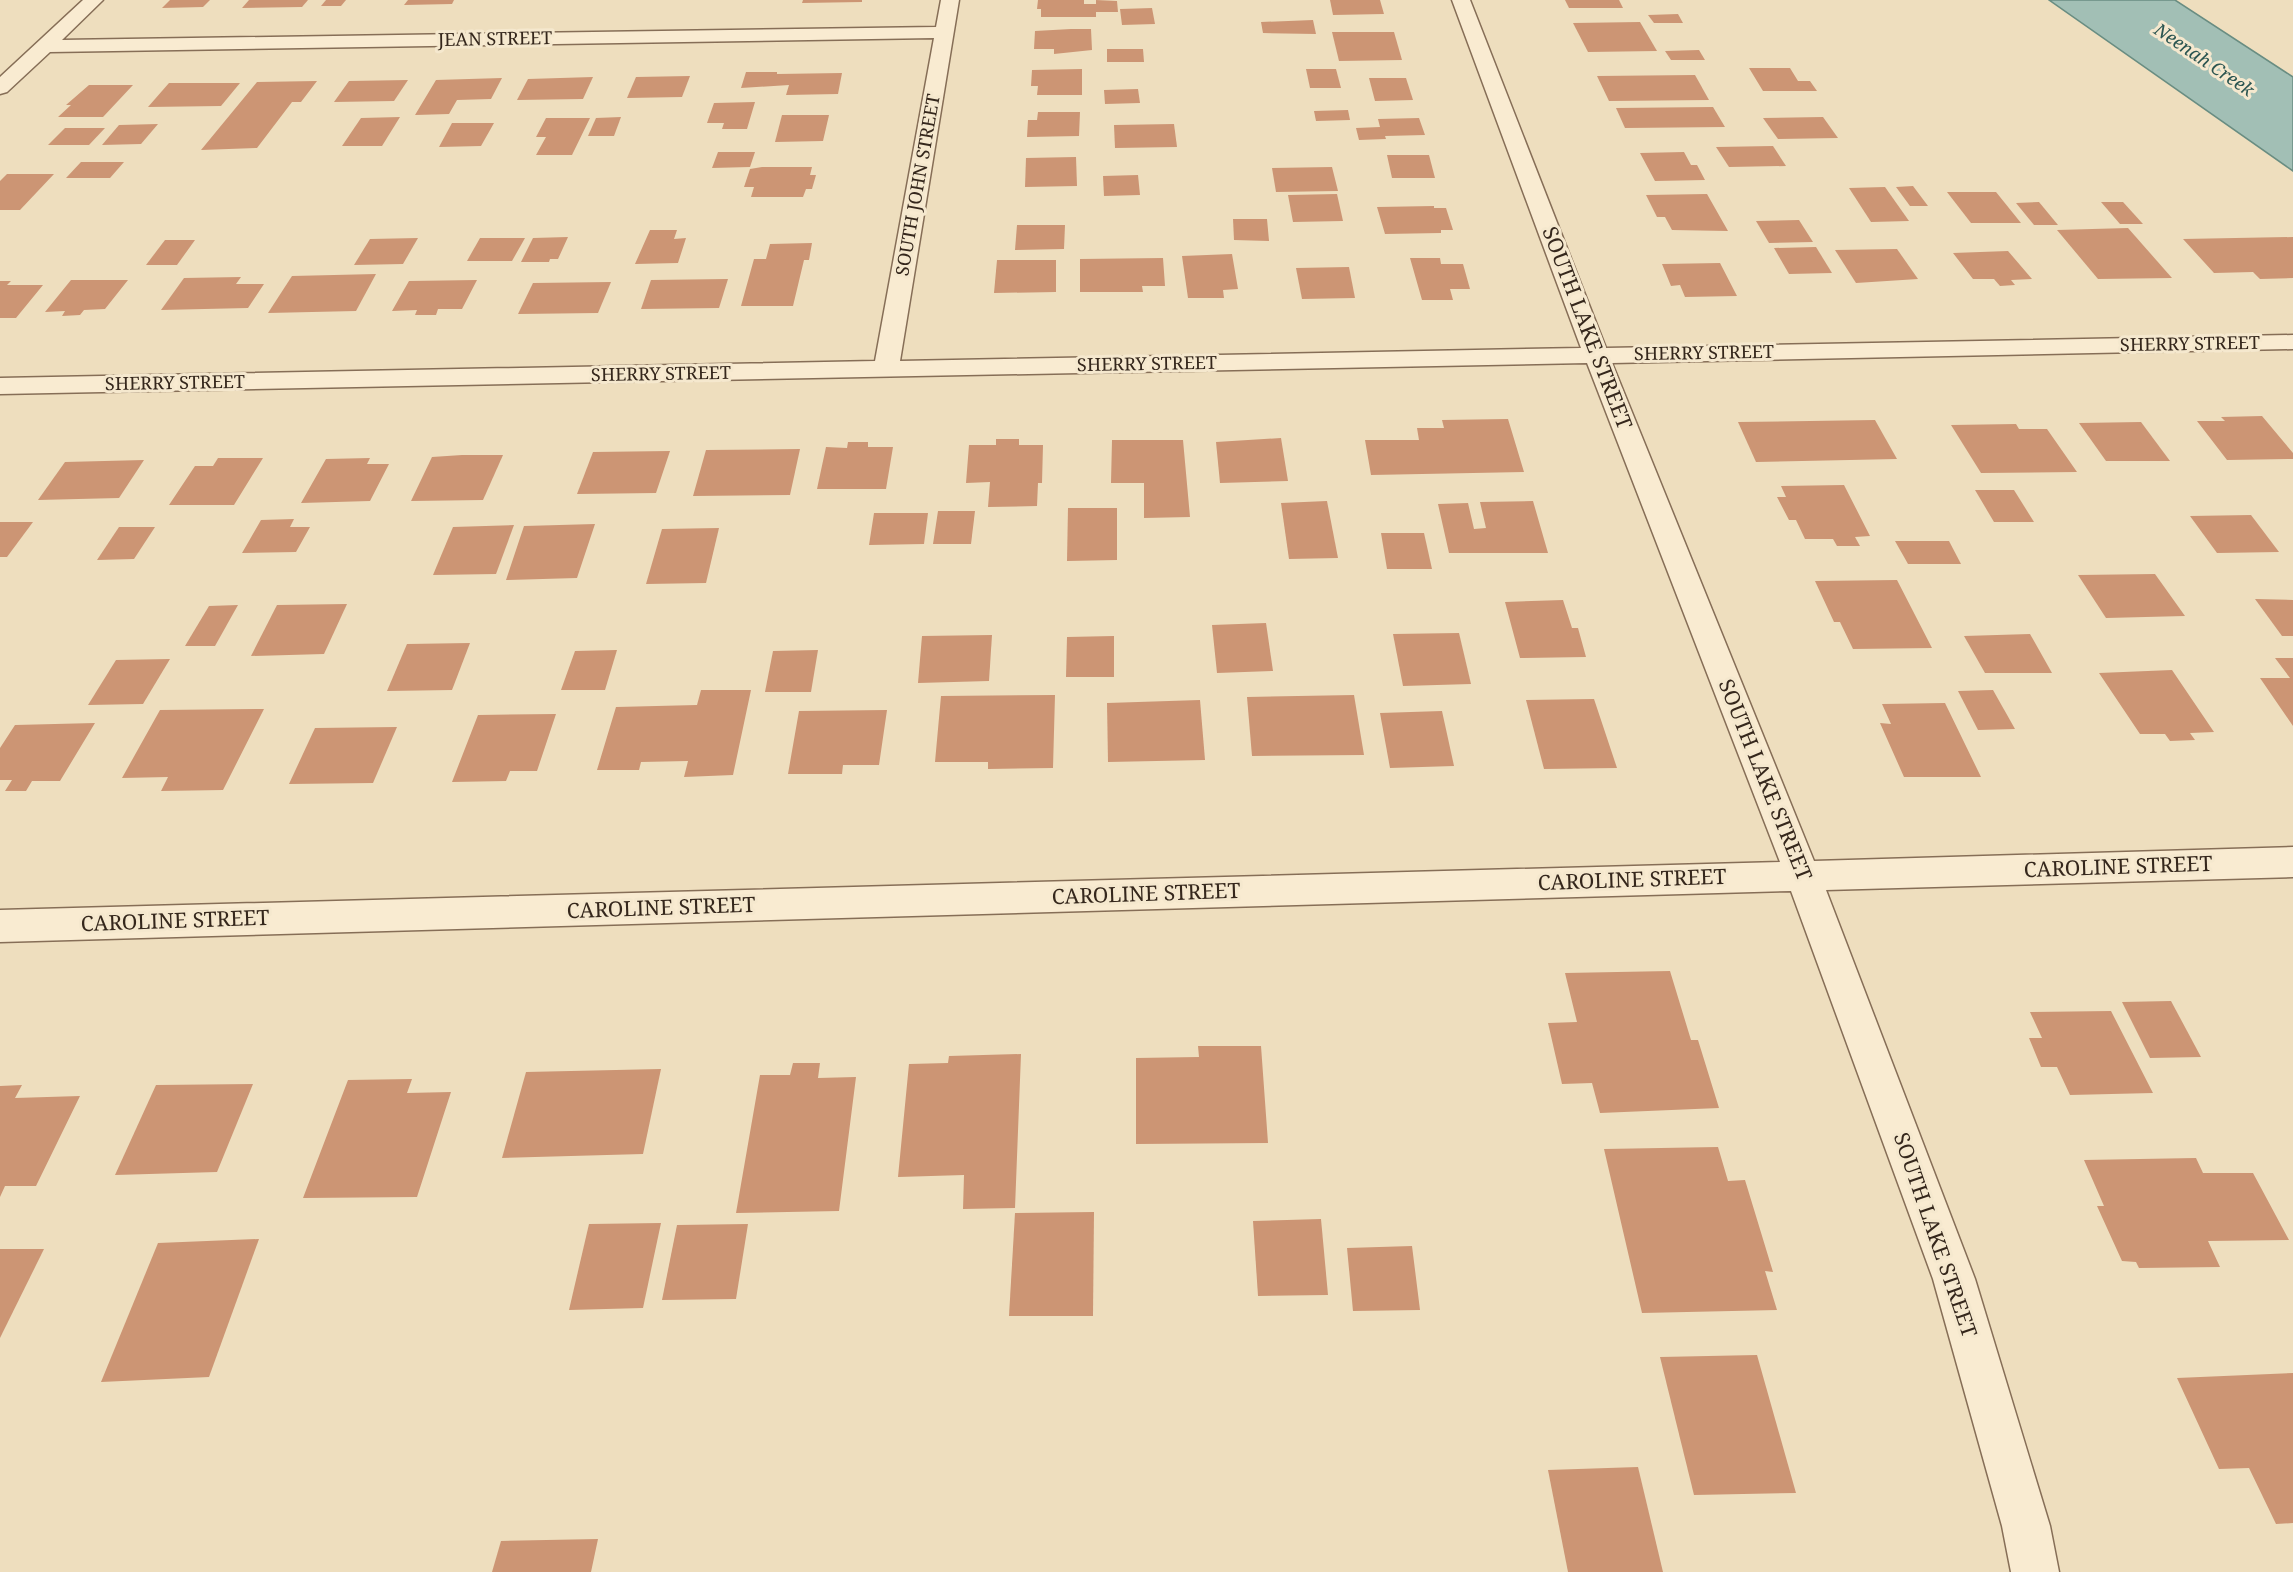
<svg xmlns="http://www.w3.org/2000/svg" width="2293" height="1572" font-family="'Noto Serif',serif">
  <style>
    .water { fill: #a2bfb5; stroke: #698d82; stroke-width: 1.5 }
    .building { fill: #cc9574 }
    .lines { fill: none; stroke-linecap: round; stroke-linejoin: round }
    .minor-casing { stroke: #866e57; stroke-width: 3 }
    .minor { fill: #f9ebd1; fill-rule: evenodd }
    .labels { text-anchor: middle; stroke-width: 6; stroke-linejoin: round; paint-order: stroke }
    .far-street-label { font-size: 18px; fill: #35271c; stroke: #f5e8ce }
    .far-water-label { font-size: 18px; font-style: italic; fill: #2b5551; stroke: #f5e8ce }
    .street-label { font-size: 21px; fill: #35271c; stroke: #f5e8ce }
  </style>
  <rect width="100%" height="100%" fill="#eedebe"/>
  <polygon class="water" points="2049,0 2175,0 2293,77 2293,171"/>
  <g class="building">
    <polygon points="170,0 210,0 203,7 162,8"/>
    <polygon points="249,0 308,0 302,7 242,8"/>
    <polygon points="326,0 346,0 341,6 321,6"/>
    <polygon points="408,0 454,0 452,4 404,5"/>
    <polygon points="803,0 862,0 862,2 802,3"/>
    <polygon points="1038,0 1084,0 1084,4 1096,4 1096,0 1117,1 1118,12 1096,12 1096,17 1041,17 1041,9 1037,9"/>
    <polygon points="1330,0 1380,0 1384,14 1333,15"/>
    <polygon points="1565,0 1619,0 1623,8 1569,8"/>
    <polygon points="1152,8 1155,24 1122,25 1120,9"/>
    <polygon points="1678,14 1683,23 1654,23 1648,15"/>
    <polygon points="1313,20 1316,34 1263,33 1261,22"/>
    <polygon points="1640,22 1657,51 1588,52 1573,23"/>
    <polygon points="1071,29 1091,29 1092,50 1054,54 1054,49 1034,49 1035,31"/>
    <polygon points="1332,32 1394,32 1402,60 1339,61"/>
    <polygon points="1107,49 1143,49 1144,62 1107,62"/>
    <polygon points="1699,50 1705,60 1671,60 1665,51"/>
    <polygon points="1749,68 1790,68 1798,81 1810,81 1817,91 1763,91"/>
    <polygon points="1082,69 1082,95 1037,95 1038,86 1031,86 1032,70"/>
    <polygon points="1306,69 1336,69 1341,88 1310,88"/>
    <polygon points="746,72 777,72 777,74 842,73 838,94 786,95 789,85 741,88"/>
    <polygon points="1695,75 1709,100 1609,101 1597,76"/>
    <polygon points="690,76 682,97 627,98 636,77"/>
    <polygon points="593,77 583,99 517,100 528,79"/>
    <polygon points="502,78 491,99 457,100 449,114 415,115 436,80"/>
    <polygon points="1369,78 1406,78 1413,100 1375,101"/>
    <polygon points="408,80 394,101 334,102 349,81"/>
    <polygon points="317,81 301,102 292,102 257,148 201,150 257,82"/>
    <polygon points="169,83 240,83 221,106 148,107"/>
    <polygon points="89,85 133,85 103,117 58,117 71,105 66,105"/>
    <polygon points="1138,89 1140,103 1105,104 1104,90"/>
    <polygon points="755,102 747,129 722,129 724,123 707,123 714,103"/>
    <polygon points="1713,107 1725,127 1625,128 1616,108"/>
    <polygon points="1348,110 1350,120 1316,121 1314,111"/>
    <polygon points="1038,112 1080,112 1079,136 1027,137 1028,120 1037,120"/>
    <polygon points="782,115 829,115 823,141 775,142"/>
    <polygon points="400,117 382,146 342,146 361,118"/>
    <polygon points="621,117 614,136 588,136 596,118"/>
    <polygon points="1823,117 1838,138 1778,139 1763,118"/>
    <polygon points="546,118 590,118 572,155 536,155 546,137 536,137"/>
    <polygon points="1419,118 1425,135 1385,136 1386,139 1359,140 1356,128 1380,127 1378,119"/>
    <polygon points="452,123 494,123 481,146 439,147"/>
    <polygon points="158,124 141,144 102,145 119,125"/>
    <polygon points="1174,124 1177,147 1115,148 1114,125"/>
    <polygon points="65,128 105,128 89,145 48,145"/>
    <polygon points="1773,146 1786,166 1729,167 1716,147"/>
    <polygon points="718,152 755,152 750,167 712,168"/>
    <polygon points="1684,152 1691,165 1697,165 1705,180 1655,181 1640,153"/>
    <polygon points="1387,155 1429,155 1435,178 1392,178"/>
    <polygon points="1076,157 1077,186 1025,187 1026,158"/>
    <polygon points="81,162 124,162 110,178 66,178"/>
    <polygon points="762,167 812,167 810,175 816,175 812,189 806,189 803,197 751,197 754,187 744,187 750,169"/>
    <polygon points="1332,167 1338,191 1276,192 1272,168"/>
    <polygon points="7,174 54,174 20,210 0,210 0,181"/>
    <polygon points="1138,175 1140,195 1104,196 1103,176"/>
    <polygon points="1913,186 1928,206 1910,206 1896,187"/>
    <polygon points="1885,187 1909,221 1871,222 1849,188"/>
    <polygon points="1947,192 1996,192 2021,223 1971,223"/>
    <polygon points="1337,194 1343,221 1293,222 1288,195"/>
    <polygon points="1707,194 1728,231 1672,230 1665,217 1657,217 1646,195"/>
    <polygon points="2039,202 2058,225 2034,225 2016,203"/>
    <polygon points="2101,202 2123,202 2143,224 2120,224"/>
    <polygon points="1434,206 1434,208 1446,208 1453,230 1441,230 1441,233 1385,234 1377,207"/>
    <polygon points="1233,219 1267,219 1269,241 1234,240"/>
    <polygon points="1799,220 1813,242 1769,243 1756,221"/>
    <polygon points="1017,225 1065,225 1064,249 1015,250"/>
    <polygon points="2128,228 2172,278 2098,279 2057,230"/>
    <polygon points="650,230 677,230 674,239 686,238 678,263 635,264"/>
    <polygon points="568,237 558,259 550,259 549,262 521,262 533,238"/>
    <polygon points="2293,237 2293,278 2260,279 2253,272 2214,273 2183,239"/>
    <polygon points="418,238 403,264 354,265 370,239"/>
    <polygon points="480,238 525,238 512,261 467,261"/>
    <polygon points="165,240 195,240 177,265 146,265"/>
    <polygon points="812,243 809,260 804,260 793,306 741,306 754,259 766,259 770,244"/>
    <polygon points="1816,247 1832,273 1789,274 1774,248"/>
    <polygon points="1897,249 1918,279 1856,283 1835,250"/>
    <polygon points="2008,251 2032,279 2011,280 2015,285 2000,286 1994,279 1973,279 1953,253"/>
    <polygon points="1232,254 1238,289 1223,290 1224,298 1188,298 1182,256"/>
    <polygon points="1163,258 1165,286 1142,286 1143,292 1080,292 1080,259"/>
    <polygon points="1410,258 1440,258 1441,264 1463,264 1470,289 1450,289 1453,300 1422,300"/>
    <polygon points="997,260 1056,260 1056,292 994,293"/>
    <polygon points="1720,263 1737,296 1685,297 1680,285 1671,286 1662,264"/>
    <polygon points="1349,267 1355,298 1302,299 1296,268"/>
    <polygon points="376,274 356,311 268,313 292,276"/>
    <polygon points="241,277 236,284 264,284 248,308 161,310 184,278"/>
    <polygon points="728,279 719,308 641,309 651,280"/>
    <polygon points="71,280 128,280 105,309 84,310 80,315 62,316 65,311 45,312"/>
    <polygon points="477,280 462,309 438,309 436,315 415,315 417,310 392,311 409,281"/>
    <polygon points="0,281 11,281 7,285 43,285 16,318 0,318"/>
    <polygon points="611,282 598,313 518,314 533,283"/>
    <polygon points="2262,416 2293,453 2293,459 2227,460 2197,421 2225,421 2221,417"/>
    <polygon points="1508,419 1524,472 1371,475 1365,440 1419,440 1417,428 1444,428 1442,420"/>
    <polygon points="1875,420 1897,459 1756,462 1738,422"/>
    <polygon points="2141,422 2170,461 2106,461 2079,423"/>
    <polygon points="2016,424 2019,429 2047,429 2077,472 1981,473 1951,425"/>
    <polygon points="1281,438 1288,481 1220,483 1216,442"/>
    <polygon points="996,439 1019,439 1019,445 1043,445 1042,483 1038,483 1037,506 988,507 990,482 966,483 969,445 996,445"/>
    <polygon points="1112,440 1183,440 1190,517 1144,518 1144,483 1111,483"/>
    <polygon points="848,442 868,442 868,447 893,447 886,489 817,489 826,447 847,448"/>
    <polygon points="800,449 790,495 693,496 706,450"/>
    <polygon points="670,451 656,493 577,494 593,452"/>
    <polygon points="462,455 503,455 483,500 411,501 432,457"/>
    <polygon points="218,458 263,458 234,505 169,505 195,466 213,466"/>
    <polygon points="370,458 367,464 389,464 370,501 301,503 326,459"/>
    <polygon points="144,460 119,498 38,500 65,462"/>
    <polygon points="1844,485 1870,536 1855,537 1860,546 1837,546 1833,539 1805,539 1796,520 1789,520 1777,497 1786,497 1781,486"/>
    <polygon points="1975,490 2014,490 2034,522 1994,522"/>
    <polygon points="1327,501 1338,558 1289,559 1281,503"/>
    <polygon points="1533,501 1548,553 1449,553 1438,504 1468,503 1474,529 1486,528 1480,502"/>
    <polygon points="1068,508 1117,508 1117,560 1067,561"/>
    <polygon points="938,511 975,511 971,544 933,544"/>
    <polygon points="874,513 928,513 924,544 869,545"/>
    <polygon points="2251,515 2279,552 2217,553 2190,516"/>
    <polygon points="294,519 290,527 310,527 296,552 242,553 261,520"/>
    <polygon points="0,522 33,522 7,557 0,557"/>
    <polygon points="595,524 577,578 506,580 524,526"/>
    <polygon points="514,525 496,574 433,575 453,527"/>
    <polygon points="119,527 155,527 134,559 97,560"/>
    <polygon points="719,528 706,583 646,584 662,529"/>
    <polygon points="1381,533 1424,533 1432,569 1387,569"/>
    <polygon points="1895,541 1949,541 1961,564 1908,564"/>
    <polygon points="2155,574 2185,616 2106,618 2078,575"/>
    <polygon points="1897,580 1932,648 1853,649 1840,622 1834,622 1815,581"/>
    <polygon points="2255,599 2293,600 2293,636 2282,636"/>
    <polygon points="1563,600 1572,628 1578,628 1586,657 1520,658 1505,602"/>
    <polygon points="347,604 324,654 251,656 277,605"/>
    <polygon points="238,605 215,646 185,646 209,606"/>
    <polygon points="1266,623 1273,671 1217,673 1212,625"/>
    <polygon points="1459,633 1471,684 1403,686 1393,634"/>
    <polygon points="2030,634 2052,673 1985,673 1964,636"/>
    <polygon points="992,635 989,681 918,683 922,636"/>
    <polygon points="1114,636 1114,677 1066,677 1067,637"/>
    <polygon points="470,643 452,690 387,691 407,644"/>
    <polygon points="617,650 605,690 561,690 575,651"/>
    <polygon points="818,650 811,692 765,692 773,651"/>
    <polygon points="2275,658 2293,658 2293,726 2260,678 2290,678"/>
    <polygon points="170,659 143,704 88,705 116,660"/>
    <polygon points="2172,670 2214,732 2190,733 2195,740 2170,741 2165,734 2140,734 2099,673"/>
    <polygon points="701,690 751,690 733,775 684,777 688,761 641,762 639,770 597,770 616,707 697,705"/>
    <polygon points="1993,690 2015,729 1978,730 1958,691"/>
    <polygon points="1055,695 1053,768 988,769 988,762 935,762 941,696"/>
    <polygon points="1354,695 1364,755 1252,756 1247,697"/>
    <polygon points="1594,699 1617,768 1544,769 1526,700"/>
    <polygon points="1200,700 1205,760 1108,762 1107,703"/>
    <polygon points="1945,703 1981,777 1904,777 1880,723 1891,724 1882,704"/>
    <polygon points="264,709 223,790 161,791 168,777 122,778 160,710"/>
    <polygon points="887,710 879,765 843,765 842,774 788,774 799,711"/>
    <polygon points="1442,711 1454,766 1390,768 1380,713"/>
    <polygon points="556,714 537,771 510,771 506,781 452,782 478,715"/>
    <polygon points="95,723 60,781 32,781 26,791 5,791 12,780 0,780 0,748 15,725"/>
    <polygon points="397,727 373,783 289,784 315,728"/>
    <polygon points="1670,971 1691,1040 1698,1040 1719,1108 1600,1113 1592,1083 1562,1084 1548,1023 1577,1022 1565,973"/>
    <polygon points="2171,1001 2201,1057 2150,1058 2122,1002"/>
    <polygon points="2111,1011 2153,1093 2070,1095 2057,1067 2041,1067 2029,1038 2042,1038 2030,1012"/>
    <polygon points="1198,1046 1261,1046 1268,1143 1136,1144 1136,1058 1199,1057"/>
    <polygon points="1021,1054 1015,1208 963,1209 964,1175 898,1177 909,1064 948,1063 949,1056"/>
    <polygon points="793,1063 820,1063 818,1078 856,1077 839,1211 736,1213 760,1075 790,1075"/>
    <polygon points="661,1069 643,1154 502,1158 526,1072"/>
    <polygon points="412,1079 407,1093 451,1092 417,1197 303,1198 348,1080"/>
    <polygon points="253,1084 217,1172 115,1175 156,1085"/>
    <polygon points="22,1085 15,1098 80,1096 36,1186 5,1186 0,1197 0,1086"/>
    <polygon points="1718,1147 1728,1181 1745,1180 1773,1272 1765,1271 1777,1310 1642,1313 1604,1149"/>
    <polygon points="2196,1158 2203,1173 2253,1173 2289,1240 2208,1241 2220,1267 2139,1268 2136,1262 2122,1261 2097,1206 2104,1206 2084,1160"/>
    <polygon points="1094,1212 1093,1316 1009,1316 1015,1213"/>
    <polygon points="1321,1219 1328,1295 1258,1296 1253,1221"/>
    <polygon points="661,1223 643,1308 569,1310 589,1224"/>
    <polygon points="748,1224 736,1299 662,1300 677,1225"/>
    <polygon points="259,1239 209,1377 101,1382 158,1243"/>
    <polygon points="1412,1246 1420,1310 1353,1311 1347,1248"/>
    <polygon points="0,1249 44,1249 0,1338"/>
    <polygon points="1757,1355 1796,1493 1694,1495 1660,1357"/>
    <polygon points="2293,1373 2293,1523 2276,1524 2249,1468 2219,1469 2177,1378"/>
    <polygon points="1638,1467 1663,1572 1568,1572 1548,1470"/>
    <polygon points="598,1539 591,1572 492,1572 501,1541"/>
  </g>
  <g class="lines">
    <defs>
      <polygon id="minor" points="83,0 103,0 62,40 936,27 941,0 959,0 900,361 1581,348 1452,0 1470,0 1606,348 2293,335 2293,349 1612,363 1814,861 2293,847 2293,877 1826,890 1975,1279 2050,1526 2059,1572 2011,1572 2002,1526 1933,1279 1791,891 0,942 0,910 1780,862 1587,363 0,394 0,378 875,361 934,38 50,52 7,92 0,94 0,77"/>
    </defs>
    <use href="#minor" class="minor-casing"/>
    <use href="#minor" class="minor"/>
  </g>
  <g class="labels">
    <g class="far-street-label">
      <text transform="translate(495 39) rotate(-1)" y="6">JEAN STREET</text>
      <text transform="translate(918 185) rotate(-80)" y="6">SOUTH JOHN STREET</text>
      <text transform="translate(2190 344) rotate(-1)" y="6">SHERRY STREET</text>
      <text transform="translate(1704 353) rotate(-1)" y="6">SHERRY STREET</text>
      <text transform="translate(1147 364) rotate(-1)" y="6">SHERRY STREET</text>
      <text transform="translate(661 374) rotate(-1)" y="6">SHERRY STREET</text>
      <text transform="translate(175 383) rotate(-1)" y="6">SHERRY STREET</text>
    </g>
    <g class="far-water-label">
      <text transform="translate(2204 60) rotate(34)" y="6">Neenah Creek</text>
    </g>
    <g class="street-label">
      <text transform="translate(1587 328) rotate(69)" y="7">SOUTH LAKE STREET</text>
      <text transform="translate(1765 780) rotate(68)" y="7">SOUTH LAKE STREET</text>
      <text transform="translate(2118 867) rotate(-2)" y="7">CAROLINE STREET</text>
      <text transform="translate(1632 880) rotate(-2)" y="7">CAROLINE STREET</text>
      <text transform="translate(1146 894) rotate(-2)" y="7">CAROLINE STREET</text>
      <text transform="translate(661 908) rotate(-2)" y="7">CAROLINE STREET</text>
      <text transform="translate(175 921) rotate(-2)" y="7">CAROLINE STREET</text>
      <text transform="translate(1935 1235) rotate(71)" y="7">SOUTH LAKE STREET</text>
    </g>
  </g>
</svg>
